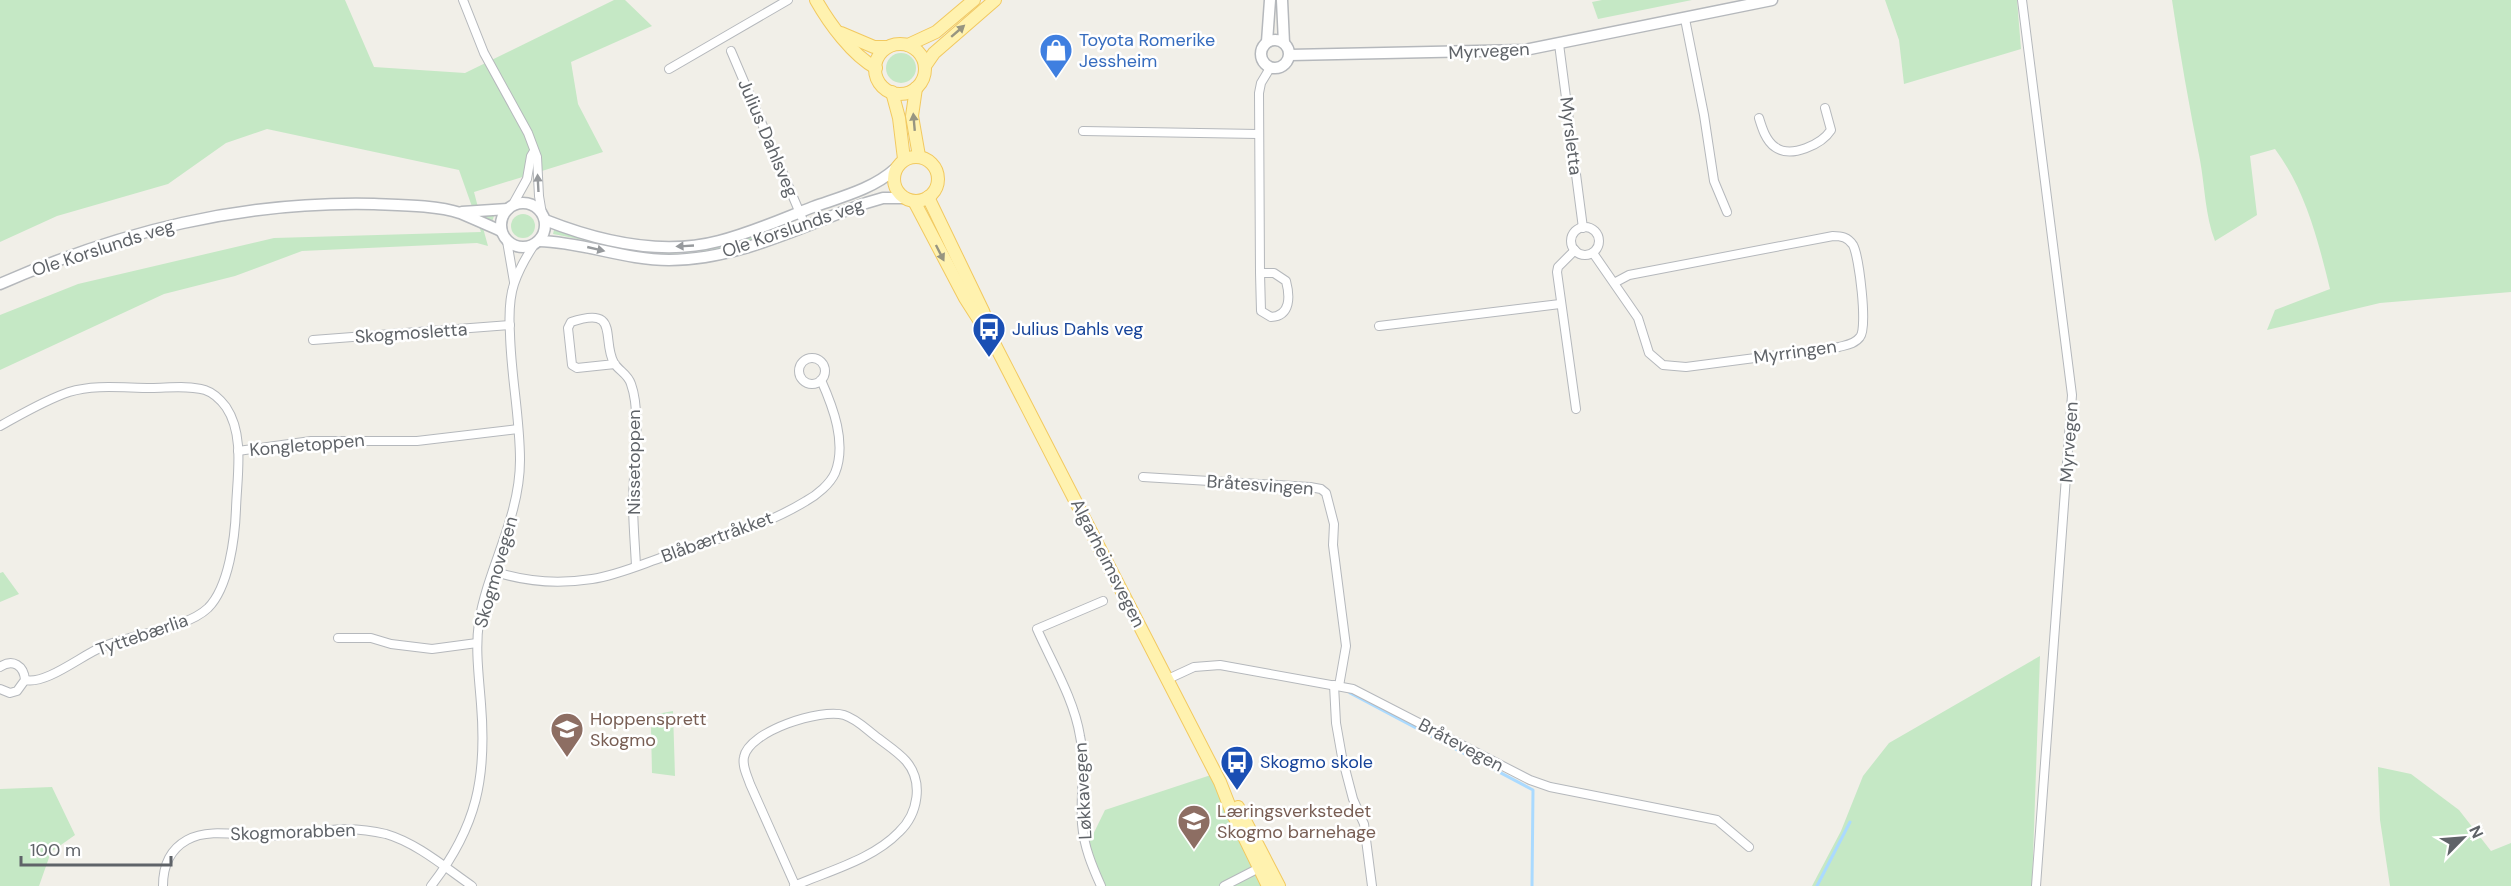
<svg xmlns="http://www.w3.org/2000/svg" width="2511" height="886" font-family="'DM Sans',sans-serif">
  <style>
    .green { fill: #c5e8c5 }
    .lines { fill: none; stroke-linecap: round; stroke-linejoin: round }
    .stream { stroke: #aadaff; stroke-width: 3 }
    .minor-casing { stroke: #b5b8bc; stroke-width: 10 }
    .tertiary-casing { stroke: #b5b8bc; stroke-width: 13 }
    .primary-casing { stroke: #f2c960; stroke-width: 14 }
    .minor { stroke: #fff; stroke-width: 8 }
    .tertiary { stroke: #fff; stroke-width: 10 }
    .primary { stroke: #fff2af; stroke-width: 12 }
    .oneway { fill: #979581 }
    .oneway2 { fill: #979a9d }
    .labels { text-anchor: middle; stroke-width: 5; stroke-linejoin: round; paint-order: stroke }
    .shop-label { font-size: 18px; fill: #366cbe; stroke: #fff; text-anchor: start }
    .street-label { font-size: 18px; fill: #5f6368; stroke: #fff }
    .transit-label { font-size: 18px; fill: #164399; stroke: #fff; text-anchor: start }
    .education-label { font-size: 18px; fill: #785e54; stroke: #fff; text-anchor: start }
  </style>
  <rect width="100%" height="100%" fill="#f1efe8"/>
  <g class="green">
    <polygon points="0,0 345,0 374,67 465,73 614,0 625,0 652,26 571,62 578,104 603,152 474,192 480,215 494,216 492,222 480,217 488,246 477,243 302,251 235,276 164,294 0,370 0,315 78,284 274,238 481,232 459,170 267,129 226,143 168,184 57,216 0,242"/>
    <polygon points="1602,0 1692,0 1598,19 1592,2"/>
    <polygon points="1885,0 2017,0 2021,49 1904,84 1899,40"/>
    <path d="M2172,0h339v292l-131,11 -113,27 8,-20 55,-21c-12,-49 -25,-100 -55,-140l-25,7 7,59 -42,26c-10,-26 -10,-54 -15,-81 -11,-54 -20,-106 -28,-160z"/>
    <circle cx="901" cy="68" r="15"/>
    <circle cx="523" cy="226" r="12"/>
    <path d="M783,227c-47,22 -102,33 -153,23 -26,-4 -52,-12 -77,-16l1,-4 77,20 37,3 57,-7z"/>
    <polygon points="3,572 19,594 0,602 0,573"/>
    <polygon points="2040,656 2032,886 1812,886 1841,831 1863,776 1889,743"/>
    <polygon points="673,711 675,776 652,773 651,728 657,714"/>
    <polygon points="2378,767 2411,774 2459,810 2491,851 2511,843 2511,886 2390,886 2380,820"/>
    <polygon points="1217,773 1286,886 1098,886 1084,853 1105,810"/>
    <polygon points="52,787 75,835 51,852 39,886 0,886 0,789"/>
  </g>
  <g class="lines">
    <g class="stream">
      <polyline points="1350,693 1533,790 1532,886"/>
      <polyline points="1817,886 1850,822"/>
    </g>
    <defs>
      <g id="minor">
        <polyline points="463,0 484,53 528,133 537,157 539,196 542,214"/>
        <polyline points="2022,0 2072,395 2036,886"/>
        <polyline points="1685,19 1704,115 1714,181 1727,212"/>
        <polyline points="1559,44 1583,228"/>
        <polyline points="731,51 805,225"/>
        <polyline points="669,69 788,0"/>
        <path d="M1759,118c3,10 7,23 16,29 16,12 47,-3 56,-17l-6,-22"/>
        <polyline points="1083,131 1258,134"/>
        <polyline points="512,206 527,179 531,156 534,151"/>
        <circle cx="1585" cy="241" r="14"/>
        <polyline points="507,241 514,282"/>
        <polyline points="1575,250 1558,267 1557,272 1576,409"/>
        <path d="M1593,253l45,65 11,35 14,12 23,2 153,-20c7,-2 16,-3 21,-10 8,-9 -1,-81 -7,-92 -5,-8 -12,-9 -20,-9l-204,39 -15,8"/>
        <path d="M1260,273l1,38 10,6c20,-1 19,-21 15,-36l-12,-8h-14l-1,-180 2,-10 9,-15"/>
        <polyline points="1379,326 1560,304"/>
        <polyline points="313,340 510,325"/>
        <circle cx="812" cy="371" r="13"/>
        <path d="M615,364l-38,4 -5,-3 -4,-37 3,-6c50,-17 30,18 43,41 5,8 14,11 17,21 11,30 2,85 2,118 0,21 2,43 3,64"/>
        <path d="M0,426c22,-12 45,-26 69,-34 26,-8 55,-4 82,-4 17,0 37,-3 54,2 9,3 15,9 21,17 19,28 11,69 10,102 -1,28 -7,78 -28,99 -22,21 -76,26 -106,39 -20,8 -56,38 -77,33"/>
        <polyline points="238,451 311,441 417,441 518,429"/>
        <polyline points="1143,477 1310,487 1321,489 1326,493 1334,524 1333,545 1346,646 1339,686"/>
        <path d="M493,571c32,11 66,13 99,8 26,-4 50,-15 74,-23 47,-16 98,-29 140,-55 11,-6 24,-17 29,-28 12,-30 -2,-66 -14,-93"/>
        <polyline points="338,638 371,638 391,644 432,649 477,643"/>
        <path d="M0,667c13,-9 24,-1 25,13l-8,11 -7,2 -10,-4"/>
        <polyline points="1168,679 1194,667 1220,665 1353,689 1530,780 1550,787 1717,820 1749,847"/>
        <polyline points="1334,685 1336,723 1342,757 1353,799 1364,824 1372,886"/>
        <path d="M163,886c0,-19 6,-36 24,-46 23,-13 56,-3 81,-4 44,-2 73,-13 118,-2 31,9 60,34 86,52"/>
        <path d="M431,886c46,-59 56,-109 50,-182 -2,-27 -6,-55 -2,-82 9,-55 41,-104 41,-162 0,-42 -9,-84 -10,-126 -1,-16 -1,-35 4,-50 4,-12 12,-27 20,-39"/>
        <path d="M794,886c34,-15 78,-26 105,-54 19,-18 25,-50 7,-71 -8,-9 -19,-16 -28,-23 -11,-8 -21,-19 -34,-23 -23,-7 -95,16 -100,42 -2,9 3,18 6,27l45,101"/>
        <path d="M1101,886c-9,-20 -17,-39 -19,-62 -2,-29 4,-59 -2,-88 -6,-37 -28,-73 -43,-107l66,-28"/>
        <polyline points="1224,886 1261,867"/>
      </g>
      <g id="tertiary">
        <polyline points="1282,0 1284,43"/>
        <circle cx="1275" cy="54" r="14"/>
        <polyline points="1267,42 1270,0"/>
        <polyline points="1290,55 1525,50 1772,0"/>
        <circle cx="523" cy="225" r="22"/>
        <polyline points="462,212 508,209"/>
        <path d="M545,220c53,21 117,36 174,21 32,-8 63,-22 94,-34 28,-10 60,-18 82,-38"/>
        <path d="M539,241c44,1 86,19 130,19 68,0 134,-34 197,-57l17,-5h21"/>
        <path d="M0,284c121,-53 241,-83 374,-80 24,1 63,1 86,9 14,6 28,12 41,18"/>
      </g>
      <g id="primary">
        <path d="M816,0c13,23 36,55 60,68"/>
        <polyline points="841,33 874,47 887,47"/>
        <circle cx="900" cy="69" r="25"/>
        <polyline points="908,45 936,32 974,0"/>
        <polyline points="925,66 934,53 995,0"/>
        <polyline points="916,88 912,116 919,156"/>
        <polyline points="892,92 899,118 904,159"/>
        <circle cx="916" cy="179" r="22"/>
        <polyline points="928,197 983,311 990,330"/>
        <polyline points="914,201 965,298 995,345 1220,782 1231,810 1268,886"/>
        <polyline points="1238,807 1279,886"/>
      </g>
    </defs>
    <use href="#minor" class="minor-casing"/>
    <use href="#tertiary" class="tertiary-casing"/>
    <use href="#primary" class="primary-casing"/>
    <use href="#minor" class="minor"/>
    <use href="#tertiary" class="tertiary"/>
    <use href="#primary" class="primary"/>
  </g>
  <defs><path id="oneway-solid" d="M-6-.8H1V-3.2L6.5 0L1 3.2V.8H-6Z" transform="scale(1.5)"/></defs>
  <g class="oneway">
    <use href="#oneway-solid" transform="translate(958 31) rotate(-41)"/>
    <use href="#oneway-solid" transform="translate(914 122) rotate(-95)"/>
    <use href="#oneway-solid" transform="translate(940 253) rotate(63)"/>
  </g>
  <g class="oneway2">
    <use href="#oneway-solid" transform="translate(538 183) rotate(-93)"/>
    <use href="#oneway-solid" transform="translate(685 246) rotate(177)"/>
    <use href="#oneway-solid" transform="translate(596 249) rotate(13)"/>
  </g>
  <defs>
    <symbol id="shop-pin" viewBox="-11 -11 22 30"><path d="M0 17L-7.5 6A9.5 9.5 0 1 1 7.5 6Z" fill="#3f7fe0" stroke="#fff"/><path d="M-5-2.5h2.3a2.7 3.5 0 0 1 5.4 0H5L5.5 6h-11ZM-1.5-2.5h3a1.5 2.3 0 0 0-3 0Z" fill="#fff"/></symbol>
    <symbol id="bus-pin" viewBox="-11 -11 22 30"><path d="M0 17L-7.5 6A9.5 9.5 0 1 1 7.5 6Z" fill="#1a4fb4" stroke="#fff"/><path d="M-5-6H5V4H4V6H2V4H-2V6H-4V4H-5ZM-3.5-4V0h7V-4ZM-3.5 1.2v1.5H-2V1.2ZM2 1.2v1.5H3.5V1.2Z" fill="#fff"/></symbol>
    <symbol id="school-pin" viewBox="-11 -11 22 30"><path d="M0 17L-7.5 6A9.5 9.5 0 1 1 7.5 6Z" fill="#8d6e63" stroke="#fff"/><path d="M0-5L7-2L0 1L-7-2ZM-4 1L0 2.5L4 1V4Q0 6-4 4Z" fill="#fff"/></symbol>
  </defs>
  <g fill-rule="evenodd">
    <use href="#shop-pin" x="1037" y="31" width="38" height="52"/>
    <use href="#bus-pin" x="970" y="310" width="38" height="52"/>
    <use href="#school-pin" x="548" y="710" width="38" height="52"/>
    <use href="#bus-pin" x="1218" y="743" width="38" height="52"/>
    <use href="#school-pin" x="1175" y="802" width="38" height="52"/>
  </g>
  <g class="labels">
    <g class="shop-label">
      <text x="1079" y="46">Toyota Romerike<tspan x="1079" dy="21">Jessheim</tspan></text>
    </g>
    <g class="street-label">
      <text transform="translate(1489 51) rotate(-3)" y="6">Myrvegen</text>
      <text transform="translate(1571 136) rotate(83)" y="6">Myrsletta</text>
      <text transform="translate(768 138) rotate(67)" y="6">Julius Dahlsveg</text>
      <text transform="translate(793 228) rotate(-19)" y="6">Ole Korslunds veg</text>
      <text transform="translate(103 248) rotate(-18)" y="6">Ole Korslunds veg</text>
      <text transform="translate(411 333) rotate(-4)" y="6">Skogmosletta</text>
      <text transform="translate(1795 352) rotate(-8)" y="6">Myrringen</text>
      <text transform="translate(2069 442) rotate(-86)" y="6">Myrvegen</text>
      <text transform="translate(307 445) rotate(-5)" y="6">Kongletoppen</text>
      <text transform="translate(634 462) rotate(-90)" y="6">Nissetoppen</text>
      <text transform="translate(1260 485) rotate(4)" y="6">Bråtesvingen</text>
      <text transform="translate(717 537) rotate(-20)" y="6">Blåbærtråkket</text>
      <text transform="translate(1108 563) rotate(63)" y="6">Algarheimsvegen</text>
      <text transform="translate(496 572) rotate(-74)" y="6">Skogmovegen</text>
      <text transform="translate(142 635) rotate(-19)" y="6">Tyttebærlia</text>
      <text transform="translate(1461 745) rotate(28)" y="6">Bråtevegen</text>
      <text transform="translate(1083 791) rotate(-93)" y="6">Løkkavegen</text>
      <text transform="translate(293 832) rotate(-2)" y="6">Skogmorabben</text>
    </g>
    <g class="transit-label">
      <text x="1012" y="335">Julius Dahls veg</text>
      <text x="1260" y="768">Skogmo skole</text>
    </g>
    <g class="education-label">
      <text x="590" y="725">Hoppensprett<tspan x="590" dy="21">Skogmo</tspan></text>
      <text x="1217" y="817">Læringsverkstedet<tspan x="1217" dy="21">Skogmo barnehage</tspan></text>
    </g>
  </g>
  <g transform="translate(2463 838) rotate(65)" stroke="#ffffff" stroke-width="4.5" paint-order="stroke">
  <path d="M0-4.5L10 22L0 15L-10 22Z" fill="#5f6368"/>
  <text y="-9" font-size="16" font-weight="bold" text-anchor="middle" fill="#5f6368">N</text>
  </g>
  <path d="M21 856v9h150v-9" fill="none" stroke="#5f6368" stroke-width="3"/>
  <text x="30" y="856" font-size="18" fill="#5f6368" stroke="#ffffff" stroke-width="4.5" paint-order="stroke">100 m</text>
</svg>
